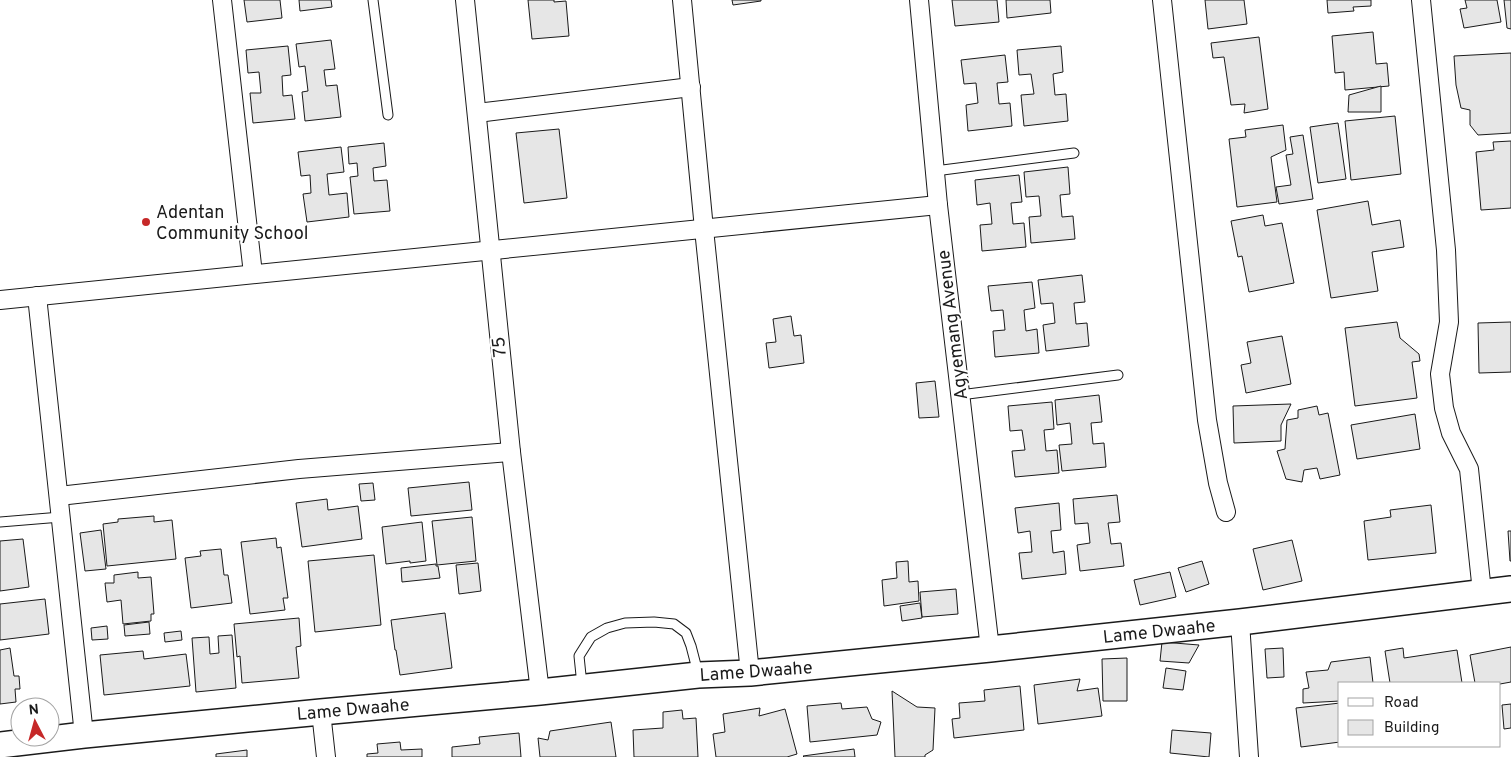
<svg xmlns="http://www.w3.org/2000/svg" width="1511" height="757" font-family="Overpass,sans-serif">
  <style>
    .building { fill: #e6e6e6; stroke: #1a1a1a }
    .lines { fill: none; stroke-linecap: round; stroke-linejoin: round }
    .lane-casing { stroke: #1a1a1a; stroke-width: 11 }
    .street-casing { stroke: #1a1a1a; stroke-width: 20 }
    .secondary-casing { stroke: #1a1a1a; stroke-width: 28 }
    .lane { stroke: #fff; stroke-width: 9 }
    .street { stroke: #fff; stroke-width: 18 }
    .secondary { stroke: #fff; stroke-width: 25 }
    .poi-dot { fill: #c62828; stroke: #fff; stroke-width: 2 }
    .labels { text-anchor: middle; stroke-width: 4; stroke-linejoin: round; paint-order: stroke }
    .poi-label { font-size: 18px; fill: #1a1a1a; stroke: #fff; text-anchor: start }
    .street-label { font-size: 18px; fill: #1a1a1a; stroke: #fff }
  </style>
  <rect width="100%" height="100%" fill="#fff"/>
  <g class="building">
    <polygon points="244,0 280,0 282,18 247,22"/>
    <polygon points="299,0 331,0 332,7 300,11"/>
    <polygon points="528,0 554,0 554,2 566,1 569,36 532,39"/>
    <polygon points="732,0 761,0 761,1 733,5"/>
    <polygon points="952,0 997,0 999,22 955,26"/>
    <polygon points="1006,0 1050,0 1051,13 1007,18"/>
    <polygon points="1205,0 1244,0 1247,24 1208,29"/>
    <polygon points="1327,0 1371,0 1371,6 1353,7 1354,11 1328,13"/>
    <polygon points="1465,0 1497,0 1501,22 1464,28 1460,9 1467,8"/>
    <polygon points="1504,0 1511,0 1511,29 1507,28"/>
    <polygon points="1373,32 1376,64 1387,63 1389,86 1345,90 1344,72 1335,73 1332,36"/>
    <polygon points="1259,37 1268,109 1244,113 1245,104 1231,105 1224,57 1213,58 1211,43"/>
    <polygon points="331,40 335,69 324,70 326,86 337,85 341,117 305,121 302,92 308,91 305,66 299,67 296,44"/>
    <polygon points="288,46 291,75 282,76 283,96 292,95 295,119 253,123 250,93 261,93 259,72 248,73 246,50"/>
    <polygon points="1061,46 1063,72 1053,74 1055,95 1066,94 1068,121 1024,126 1021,95 1034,94 1031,74 1019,75 1017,50"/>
    <polygon points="1511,53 1511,133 1478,135 1470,125 1470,110 1461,108 1456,85 1454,56"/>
    <polygon points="1005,55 1008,82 997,83 999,104 1010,103 1012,126 968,131 966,105 978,103 976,83 964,84 961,60"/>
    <polygon points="1381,86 1381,112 1348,112 1349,95"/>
    <polygon points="1395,116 1401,174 1351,180 1345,121"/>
    <polygon points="1338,123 1346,179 1318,183 1310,127"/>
    <polygon points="1283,125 1286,150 1271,157 1277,202 1237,207 1229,139 1246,137 1245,130"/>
    <polygon points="559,129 567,198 524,203 516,133"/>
    <polygon points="1303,135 1313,199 1279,204 1276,187 1291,185 1286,155 1293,154 1290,137"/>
    <polygon points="1511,141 1511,208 1481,210 1476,152 1494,150 1493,142"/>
    <polygon points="384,143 386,166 373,168 374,181 387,180 390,211 354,214 350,177 358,176 357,163 349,164 348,147"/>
    <polygon points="341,147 344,172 327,174 329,195 347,193 349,217 307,222 303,194 311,193 310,175 301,176 298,152"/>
    <polygon points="1068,167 1070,194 1060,195 1062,217 1073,216 1075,239 1031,243 1029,217 1041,216 1039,196 1026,197 1024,172"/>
    <polygon points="1019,175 1022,202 1011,203 1013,224 1024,223 1026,247 982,251 980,225 992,224 990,203 977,205 975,180"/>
    <polygon points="1368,201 1372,225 1400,220 1404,247 1372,252 1378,291 1331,298 1317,210"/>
    <polygon points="1263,215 1265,226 1282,223 1294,283 1249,292 1242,256 1238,257 1231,221"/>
    <polygon points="1082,275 1085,302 1074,303 1076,324 1087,323 1089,346 1046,351 1043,325 1055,323 1053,303 1041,304 1038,280"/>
    <polygon points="1032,282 1035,308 1024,310 1026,331 1037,329 1039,353 995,357 993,331 1005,330 1003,310 991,311 988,286"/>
    <polygon points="791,316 794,336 801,335 804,363 769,368 766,343 776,342 773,319"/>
    <polygon points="1397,322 1400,338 1419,354 1420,361 1412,362 1417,398 1355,406 1345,328"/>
    <polygon points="1511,322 1511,372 1479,373 1478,323"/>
    <polygon points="1282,336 1291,384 1246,393 1241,365 1251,363 1247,342"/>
    <polygon points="935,381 939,417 919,418 916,383"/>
    <polygon points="1099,395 1102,422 1091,423 1093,444 1104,443 1106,467 1062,471 1059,445 1072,444 1070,423 1057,425 1055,400"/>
    <polygon points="1052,402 1054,429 1044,430 1046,451 1057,450 1059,473 1015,477 1012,451 1025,450 1022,430 1010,431 1008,406"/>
    <polygon points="1291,404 1281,425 1281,441 1234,443 1233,406"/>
    <polygon points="1317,406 1319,415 1328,413 1340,475 1320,479 1317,468 1304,470 1302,482 1286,479 1277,451 1285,449 1287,420 1298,418 1298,410"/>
    <polygon points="1415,414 1420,449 1357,459 1351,425"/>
    <polygon points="469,482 472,510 411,516 408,488"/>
    <polygon points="373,483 375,500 361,501 359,484"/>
    <polygon points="1117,495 1120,522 1108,523 1111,544 1121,543 1124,566 1080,571 1077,545 1090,543 1088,523 1075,524 1073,499"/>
    <polygon points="327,499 328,510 358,506 362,539 302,547 296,503"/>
    <polygon points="1059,503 1061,530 1051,531 1053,553 1064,551 1066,574 1022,579 1019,553 1032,552 1030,531 1018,533 1015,508"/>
    <polygon points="1431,505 1436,553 1368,560 1364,521 1391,517 1390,510"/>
    <polygon points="154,516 154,522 172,520 176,559 107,566 103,524 118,522 118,519"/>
    <polygon points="472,517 476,561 437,565 432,521"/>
    <polygon points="422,522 426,561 410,563 410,561 386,564 382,527"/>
    <polygon points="101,530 106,569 85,571 80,533"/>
    <polygon points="1508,531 1511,531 1511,561 1510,561"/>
    <polygon points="276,538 277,548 281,547 288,598 283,598 285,610 250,614 241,542"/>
    <polygon points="23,539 29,587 0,591 0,541"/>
    <polygon points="1292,540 1302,581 1263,590 1253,549"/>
    <polygon points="221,549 224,575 228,575 232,603 191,608 185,558 201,556 200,551"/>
    <polygon points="374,555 381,625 315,632 308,561"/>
    <polygon points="908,561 909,582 918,581 919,601 884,606 882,580 897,578 896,562"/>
    <polygon points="1202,561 1209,584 1186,592 1178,568"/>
    <polygon points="478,563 481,591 459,594 456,565"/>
    <polygon points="436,564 436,566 438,566 440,578 402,582 401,568"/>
    <polygon points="138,572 138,578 151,577 154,614 151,614 151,621 123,624 121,600 107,602 105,583 114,583 114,575"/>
    <polygon points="1170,572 1176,597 1140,605 1134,580"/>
    <polygon points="956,589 958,614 922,617 920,592"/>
    <polygon points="45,599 49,634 0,640 0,604"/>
    <polygon points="920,603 922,618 902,621 900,606"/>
    <polygon points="445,613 452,668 400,675 396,650 395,650 391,620"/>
    <polygon points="299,618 301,646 296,647 299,678 242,683 240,656 237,657 234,624"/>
    <polygon points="149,622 150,634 125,636 124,625"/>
    <polygon points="107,626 108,639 92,640 91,628"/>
    <polygon points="181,631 182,640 165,642 164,633"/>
    <polygon points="232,635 236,688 196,692 192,638 209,637 210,654 219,653 218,636"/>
    <polygon points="1162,642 1199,645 1189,663 1160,661"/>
    <polygon points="1511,647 1511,682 1500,684 1475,683 1470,655"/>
    <polygon points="10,648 14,676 19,676 20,689 15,689 16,702 0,704 0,650"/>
    <polygon points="1283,648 1284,677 1267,678 1265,649"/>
    <polygon points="1403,648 1404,658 1457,650 1462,683 1390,683 1385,651"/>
    <polygon points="143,651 144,659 186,654 190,686 104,695 100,655"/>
    <polygon points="1370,657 1373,683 1340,683 1340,701 1303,703 1303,689 1309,688 1306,672 1328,670 1331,662"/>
    <polygon points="1127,658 1127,701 1103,701 1102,659"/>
    <polygon points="1166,668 1186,671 1183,690 1163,688"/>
    <polygon points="1080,679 1077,691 1098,688 1102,716 1038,724 1034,685"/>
    <polygon points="1020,686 1024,730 954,738 952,719 960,718 959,703 985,701 984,690"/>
    <polygon points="892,691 917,707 935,708 933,750 925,755 925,757 895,757"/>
    <polygon points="841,703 842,709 867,707 872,719 881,722 877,735 810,742 807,706"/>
    <polygon points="1340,703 1340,742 1301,747 1296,708"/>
    <polygon points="1511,704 1511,728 1504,729 1502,705"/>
    <polygon points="760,708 759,716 785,709 797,754 787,757 716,757 713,734 725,732 723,714"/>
    <polygon points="682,710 683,719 696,718 698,757 634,757 633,730 663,728 663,712"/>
    <polygon points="611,722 616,757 540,757 538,738 548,740 550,731"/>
    <polygon points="1172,730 1211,733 1209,757 1170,753"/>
    <polygon points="519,733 521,757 452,757 452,747 480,744 479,737"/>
    <polygon points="400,742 401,750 422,749 422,757 367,757 367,754 378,753 377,744"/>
    <polygon points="854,749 855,757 804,757 803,756"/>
    <polygon points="247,750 247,757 216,757 216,754"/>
  </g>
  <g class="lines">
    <defs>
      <g id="lane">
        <polyline points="373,0 388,115"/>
        <polyline points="935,171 1074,153"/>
        <polyline points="960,395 1118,375"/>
        <polyline points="0,522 61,517"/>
        <polyline points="582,685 579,656 591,637 607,628 625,623 654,622 674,624 686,633 691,646 698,673"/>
      </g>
      <g id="street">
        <polyline points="222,0 253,274"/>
        <polyline points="465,0 511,452 540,692"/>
        <polyline points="682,0 704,229 750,673"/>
        <polyline points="919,0 938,205 990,649"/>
        <polyline points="1162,0 1207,420 1218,483 1226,512"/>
        <polyline points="1421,0 1446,250 1449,322 1440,374 1444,408 1451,433 1469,469 1482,592"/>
        <polyline points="477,113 691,87"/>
        <polyline points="37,296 84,735"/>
        <polyline points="0,300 938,205"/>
        <polyline points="59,496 299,469 511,452"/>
        <polyline points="1240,622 1249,757"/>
        <polyline points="321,712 326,757"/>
      </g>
      <polyline id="secondary" points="0,745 84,735 321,712 540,692 698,675 750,673 990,649 1240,622 1511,589"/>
    </defs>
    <use href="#lane" class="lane-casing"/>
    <use href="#street" class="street-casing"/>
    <use href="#secondary" class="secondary-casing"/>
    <use href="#lane" class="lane"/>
    <use href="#street" class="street"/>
    <use href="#secondary" class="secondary"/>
  </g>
  <circle class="poi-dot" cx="146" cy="222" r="5"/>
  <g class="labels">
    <g class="poi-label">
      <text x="156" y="218">Adentan<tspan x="156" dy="21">Community School</tspan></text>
    </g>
    <g class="street-label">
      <text transform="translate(952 325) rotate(-97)" y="6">Agyemang Avenue</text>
      <text transform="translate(499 347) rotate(-96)" y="6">75</text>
      <text transform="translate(1159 631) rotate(-6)" y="6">Lame Dwaahe</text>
      <text transform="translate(756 671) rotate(-4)" y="6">Lame Dwaahe</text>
      <text transform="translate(353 709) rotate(-5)" y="6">Lame Dwaahe</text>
    </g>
  </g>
  <rect x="1338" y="682" width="162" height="65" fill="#ffffff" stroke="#a3a3a3"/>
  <rect x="1348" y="698" width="25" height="8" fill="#ffffff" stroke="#a3a3a3"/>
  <text x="1384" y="707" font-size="15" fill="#1a1a1a">Road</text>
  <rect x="1348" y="720" width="25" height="15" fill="#e6e6e6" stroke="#a3a3a3"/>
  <text x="1384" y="732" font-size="15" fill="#1a1a1a">Building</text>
  <g transform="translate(35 722) rotate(354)"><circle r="24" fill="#ffffff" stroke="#a3a3a3"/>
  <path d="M0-4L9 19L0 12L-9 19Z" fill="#c62828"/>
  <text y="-8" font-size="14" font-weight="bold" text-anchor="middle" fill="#1a1a1a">N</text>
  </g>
</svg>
